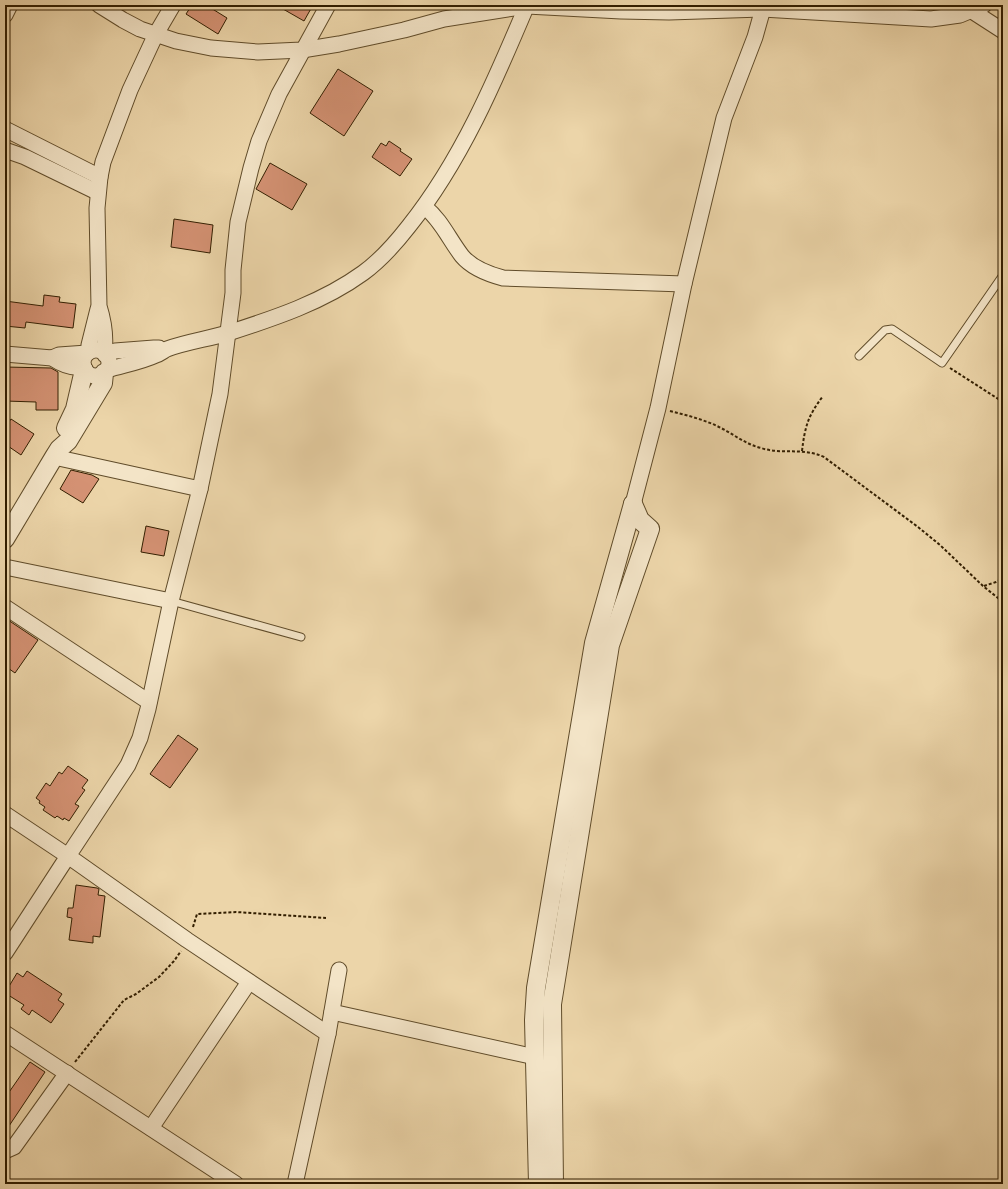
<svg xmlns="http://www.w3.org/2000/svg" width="1008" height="1189" font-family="'Gentium Book Plus',serif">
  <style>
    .building { fill: #d59274; stroke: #321e00 }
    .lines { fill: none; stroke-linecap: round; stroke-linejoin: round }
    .service-casing { stroke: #604c2a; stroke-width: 9 }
    .minor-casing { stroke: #604c2a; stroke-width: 17 }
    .tertiary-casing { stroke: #604c2a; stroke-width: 20 }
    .path { stroke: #321e00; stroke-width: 2; stroke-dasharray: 3 2; stroke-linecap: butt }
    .service { stroke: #f3e4c7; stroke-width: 7 }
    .minor { stroke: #f3e4c7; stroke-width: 15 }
    .tertiary { stroke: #f3e4c7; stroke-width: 18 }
  </style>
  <rect width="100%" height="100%" fill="#ecd5a9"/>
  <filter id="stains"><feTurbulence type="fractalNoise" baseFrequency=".005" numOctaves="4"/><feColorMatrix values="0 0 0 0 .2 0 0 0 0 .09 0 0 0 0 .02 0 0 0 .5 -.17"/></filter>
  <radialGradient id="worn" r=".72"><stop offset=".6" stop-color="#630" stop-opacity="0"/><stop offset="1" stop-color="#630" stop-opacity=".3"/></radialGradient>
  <g class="building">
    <polygon points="192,5 206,5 227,18 218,34 186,14"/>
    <polygon points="276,5 313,5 304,21"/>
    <polygon points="338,69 373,91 344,136 310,113"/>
    <polygon points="389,141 401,149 400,151 412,159 400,176 372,157 381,143 386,146"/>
    <polygon points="270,163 307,184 292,210 256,189"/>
    <polygon points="174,219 213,225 210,253 171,247"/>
    <polygon points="44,295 60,297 59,302 76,304 73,328 26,322 25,328 5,326 5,301 43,306"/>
    <polygon points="5,367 51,368 58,372 58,410 36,410 36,402 5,401"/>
    <polygon points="11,419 34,434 21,455 5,444 5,428"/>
    <polygon points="71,470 92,475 99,479 83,503 60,489"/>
    <polygon points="146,526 169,531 164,556 141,552"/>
    <polygon points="5,618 38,640 15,673 5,666"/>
    <polygon points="178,735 198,749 170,788 150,774"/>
    <polygon points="68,766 88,780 82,788 85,790 75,804 79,806 69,821 64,818 63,820 57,816 55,818 43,810 45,807 39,803 40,801 36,798 46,783 50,786 59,772 62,774"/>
    <polygon points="76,885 97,888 99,889 98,895 105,896 100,937 93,936 93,943 69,940 72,918 67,917 68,908 73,908"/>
    <polygon points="27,971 62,994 58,1000 64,1004 51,1023 32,1010 29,1015 21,1009 24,1005 5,993 17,973 23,977"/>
    <polygon points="30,1062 45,1072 5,1132 5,1098"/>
  </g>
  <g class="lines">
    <defs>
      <g id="service">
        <polyline points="859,356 885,330 892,329 942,363 1003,275"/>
        <polyline points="171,601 301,637"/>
      </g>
      <g id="minor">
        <polyline points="99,5 123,20 140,29 176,41 211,48 258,52 302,50 339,44 404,30 444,19 527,6 621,11 669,12 762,9 931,19 960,15 984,5"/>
        <polyline points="972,11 1003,31"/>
        <polyline points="5,15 10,5"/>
        <polyline points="5,129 100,177"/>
        <polyline points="5,150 25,157 97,192"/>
        <path d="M425,207c16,13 24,32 37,49 10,12 26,18 41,22l181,6"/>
        <circle cx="96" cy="363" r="13"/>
        <polyline points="89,352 89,345 98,309"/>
        <path d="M104,353c2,-15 0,-31 -5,-47l-2,-98 3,-31 3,-15 27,-72 26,-56 17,-29"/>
        <path d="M5,354l47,4c9,6 21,11 32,9"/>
        <polyline points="105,355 115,351 154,348 159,348"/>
        <polyline points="52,358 59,355 87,353"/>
        <path d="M107,370c16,-5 34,-8 49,-15 4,-1 7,-4 11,-6 19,-7 41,-10 61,-16 47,-15 95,-31 135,-60 18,-13 32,-29 46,-47 52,-65 86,-145 118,-221"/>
        <polyline points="54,457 200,489 220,394 233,293 233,270 238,222 251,168 259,141 279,94 328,5"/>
        <polyline points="200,489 171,601 148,709 140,738 128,765 68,856 187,940 328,1034"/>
        <polyline points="633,504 658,408 684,284 724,118 755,37 764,5"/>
        <polyline points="5,567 171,601"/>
        <polyline points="5,607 149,702"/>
        <polyline points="5,814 68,856 5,953"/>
        <polyline points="332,1012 535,1057"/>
        <polyline points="5,1033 236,1184"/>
        <polyline points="151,1128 249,982"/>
        <polyline points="5,1151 14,1147 67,1073"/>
        <polyline points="295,1184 328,1034 339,970"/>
      </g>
      <g id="tertiary">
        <polyline points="66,428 75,409 84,370"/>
        <polyline points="5,539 54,457 59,449 68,441 103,383 104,373"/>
        <polyline points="538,1184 534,1020 536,988 594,643 633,504"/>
        <polyline points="554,1184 552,1004 610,645 650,529 640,520 633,504"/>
      </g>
    </defs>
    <use href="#service" class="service-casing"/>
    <use href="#minor" class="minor-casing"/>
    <use href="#tertiary" class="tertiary-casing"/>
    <g class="path">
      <polyline points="950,368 1003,402"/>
      <path d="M670,411c16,4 32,8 47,15 15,7 28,18 44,22 22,7 41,-1 63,9l94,70 22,18 43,41 20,16"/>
      <path d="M802,451c3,-25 6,-35 21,-55"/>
      <polyline points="984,586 996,582 1003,578"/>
      <polyline points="193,927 197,914 236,912 326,918"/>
      <polyline points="75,1062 124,1000 136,994 159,977 174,961 181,951"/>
    </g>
    <use href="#service" class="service"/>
    <use href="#minor" class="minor"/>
    <use href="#tertiary" class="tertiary"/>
  </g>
  <rect width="1008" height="1189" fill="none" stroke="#ecd5a9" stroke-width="20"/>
  <rect x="6" y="6" width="996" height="1177" fill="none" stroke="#321e00" stroke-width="2"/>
  <rect x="10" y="10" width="988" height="1169" fill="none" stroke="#321e00"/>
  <rect width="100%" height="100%" filter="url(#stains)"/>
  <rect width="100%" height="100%" fill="url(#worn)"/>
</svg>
